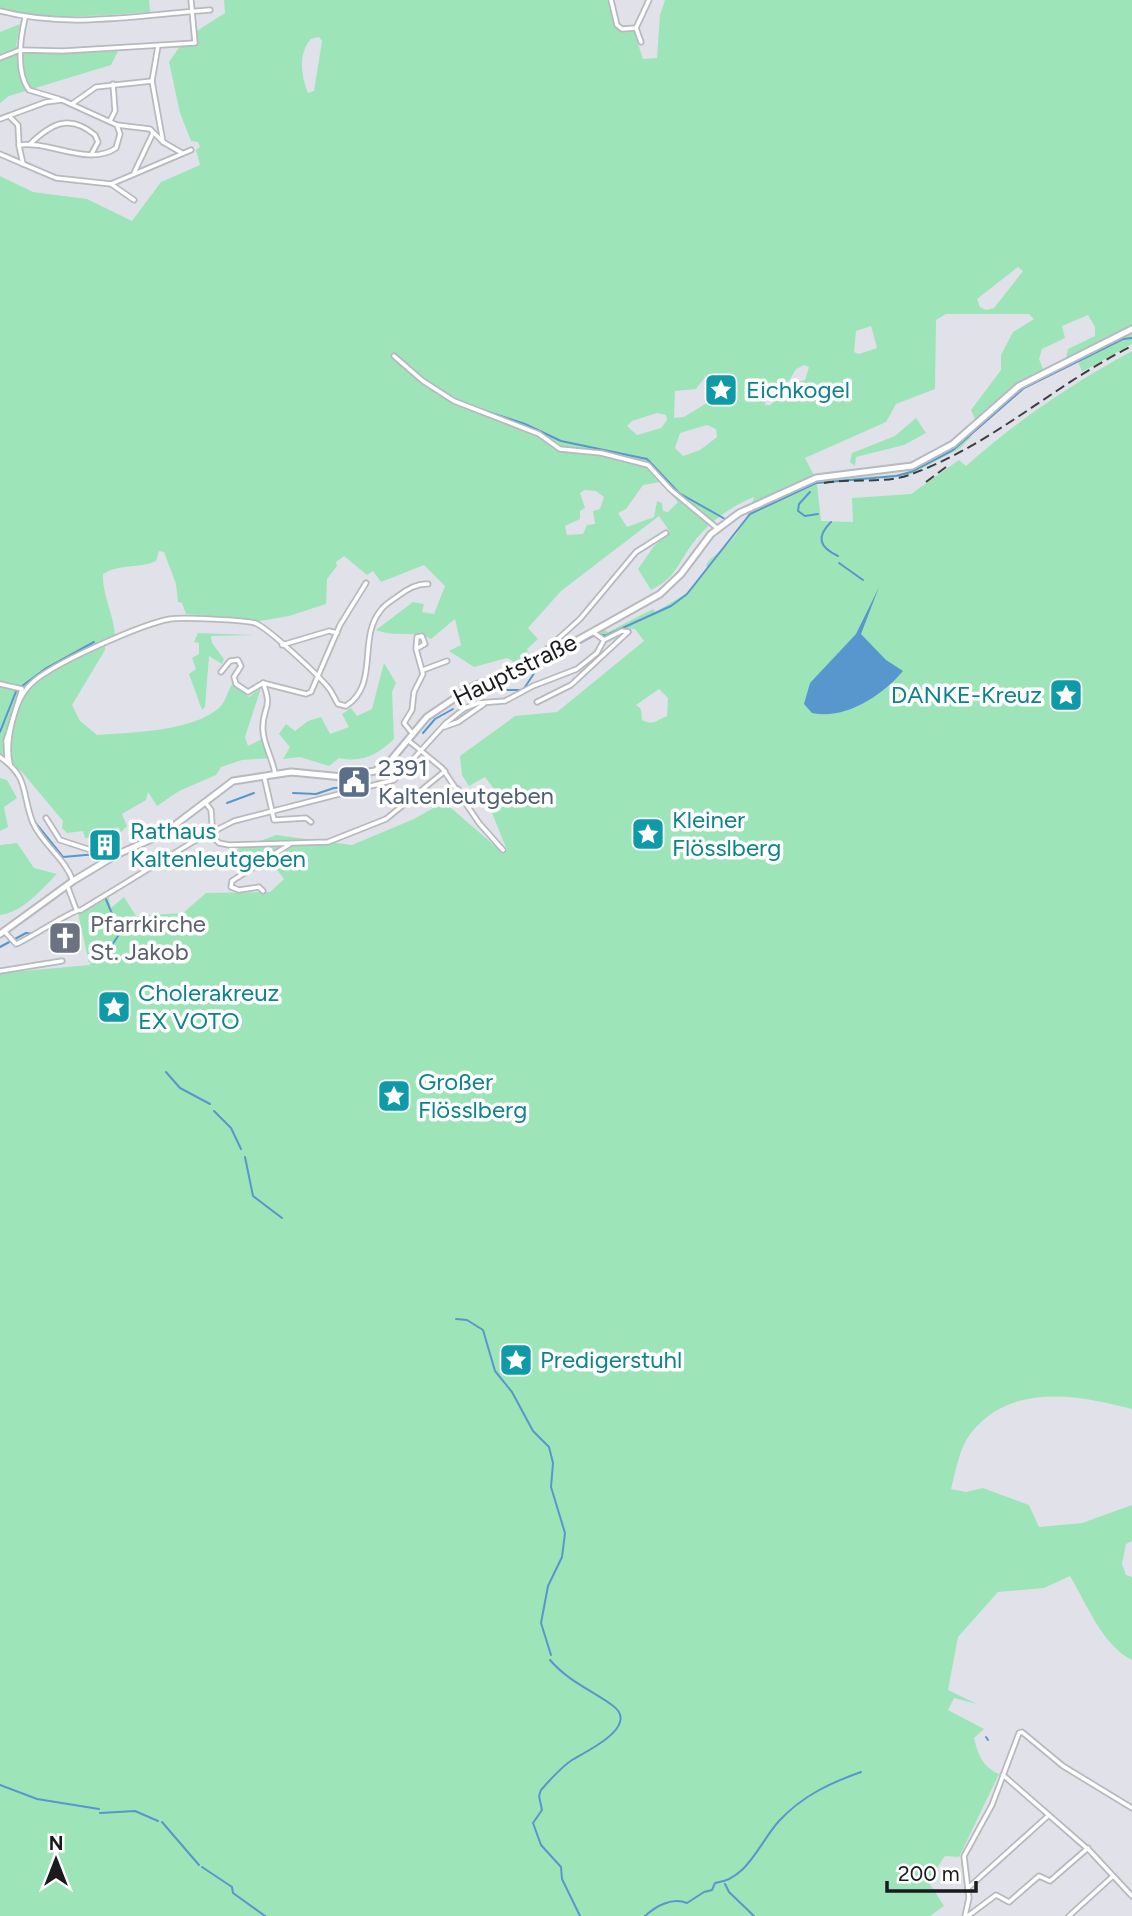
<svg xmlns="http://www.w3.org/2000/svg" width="1132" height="1916" font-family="Figtree,sans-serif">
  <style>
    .green { fill: #9de5b9; fill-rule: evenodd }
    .water { fill: #5797cd }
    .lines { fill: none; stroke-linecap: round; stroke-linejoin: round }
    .stream { stroke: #5797cd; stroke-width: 2 }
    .minor-casing { stroke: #b8b8c1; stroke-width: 7 }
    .major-casing { stroke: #b8b8c1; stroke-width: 9 }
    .minor { stroke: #fff; stroke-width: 3.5 }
    .major { stroke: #fff; stroke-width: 5 }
    .rail { stroke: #3d3d41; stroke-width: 2; stroke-dasharray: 10 5; stroke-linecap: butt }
    .labels { text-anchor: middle; stroke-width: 7; stroke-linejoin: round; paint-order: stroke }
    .culture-label { font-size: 24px; fill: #0d838f; stroke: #fff; text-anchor: start }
    .street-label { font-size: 24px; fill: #1a1a1d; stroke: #fff }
    .service-label { font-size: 24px; fill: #4e5e75; stroke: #fff; text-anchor: start }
    .worship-label { font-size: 24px; fill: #5b616d; stroke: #fff; text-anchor: start }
  </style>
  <rect width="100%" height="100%" fill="#e1e1ea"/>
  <g class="green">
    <path d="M0,0h149l1,12c-50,3 -101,10 -150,-3z"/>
    <path d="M224,0h383l10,27 16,2 10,30 14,-1 3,-43 5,-15h467v344l-50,28 -6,-17 -10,3 2,-9 27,-13v-9l-7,-12 -26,11 3,12 -23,11 -3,10 4,10 -28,15 -40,35 -4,-9 30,-40v-15l12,-23 21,-13 -5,-5h-83l-10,6 -1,69 -39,15 -10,18 -81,36 12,23 86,-7 48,-25 17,-14 3,2 -12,12 -50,26 -92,9 4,37 32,1 -1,-24 59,-4 48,-34 7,6c52,-46 105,-82 166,-115v1058c-53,-14 -121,-27 -161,24 -12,15 -15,38 -20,56l15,3 17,-4 46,17 10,22 43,-4 50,-18v36l-6,3 -4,20 4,11 6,2v83c-29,-14 -46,-57 -62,-84l-26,12 -46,4 -40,45 -10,53 29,14 -23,-6 -6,12 36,19 -10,9c4,17 9,29 25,36l-40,83 -14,-1 -17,25 16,25 -14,10h-930v-943l89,-8 10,-10 -10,8 -11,-50 30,-18 3,13 13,-11 12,19 47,-3 23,-20 64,-1 14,-13 -18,-23 -22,15 -14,-19 46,-17 76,10 62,-26 30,-17 57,49 6,-1 -15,-37 5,-20 -12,-16 -16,9 -7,-11 -2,-19 55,-40 42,-4 87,-71 -9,-12c-12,-1 -28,10 -40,4l8,-4 5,3 45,-23 2,3 31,-18 22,-26 -2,-3c5,-9 10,-9 16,-15 15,-14 27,-33 32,-53 -24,10 -45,25 -61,46 -15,20 -17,35 -42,47l-13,-21 16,-23 16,-14 -11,-16 -98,75 -33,37 10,11 -11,10 5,13 -10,4 -15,-8 -33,9 -25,-16 12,-6 -6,-26 -24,20c-16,-9 -35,-1 -55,-9l37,-28 11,2 -2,8 12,2 11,-28 -21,-21 -43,17 -8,-11 -6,4 -23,-19 -8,6 1,4 -10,13 -1,25 -37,12 -29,5 -74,-7 -4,-11 -4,-1 -2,-18 -12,-32 -5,-1 -3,10c-17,8 -35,2 -53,13 -1,21 11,41 12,62l-10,7v7l-33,55 8,16 17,14c36,-3 93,-3 122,-27 6,-5 9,-17 13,-24l17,13 12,-9 -16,49 3,9 14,-7 9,19 -29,2 -21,7 -5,8 -37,16 -22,15 -9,-14 -2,8 -24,14 5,12 -6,6 -3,-5 -17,10 -16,1 -2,-7 -16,2 -5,-5 1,-7 -41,-49 -22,-16v-580l33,16 54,7 45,22 29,-39 39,-17 -4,-15 4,-3 -2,-5 -7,-1 -11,-28 -11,-51 11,-16 16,-2 -1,-12 30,-19zM319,37l3,4 -8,50 -6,2c-7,-17 -10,-40 3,-54zM1018,267l5,4 -29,37 -8,2 -6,-3 -3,-8zM871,326l6,22 -18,6 -5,-2 2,-21zM804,365l5,2 -4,13 -10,3 -25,22h-5l2,-11 22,-13 7,-12zM706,376l7,2 7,9 -2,9 -34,21 -10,1 1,-27 21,-2zM657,413l9,2 1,5 -6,8 -24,7 -10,-9 5,-5zM707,425l9,4 1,8 -17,13 -17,6 -8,-8 5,-15zM661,482l17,20 -10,10 -5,-1 -1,-8 -5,-2 -3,16 -27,10 -9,-14 8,-4 17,-24zM585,490l11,1 8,6 -4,12 -7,2 2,13 -8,1 -4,9 -16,1 -2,-9 15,-7v-8l5,-3 -5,-15zM659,689l9,9 -1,18c-11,4 -12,10 -25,4l-1,-11 -5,-4z"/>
    <polygon points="20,24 16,46 43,54 118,51 111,65 9,96 0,103 0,32"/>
    <polygon points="916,418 926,433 904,445 856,457 855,466 850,462 852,453 895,436"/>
    <polygon points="198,633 255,635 211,636 212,643 224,659 222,664 209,656 205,707 202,710 189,674 196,669 192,658 199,654 199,643 194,642"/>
    <path d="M384,663l12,20 -4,9 2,47c-17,16 -31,24 -55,19l-10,8 -29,-9 -17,2 7,-12 -11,-13 7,-10 9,7 13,-10 13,-4 9,17 19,-7 -7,-13 9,-6 6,8 15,-7z"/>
    <polygon points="0,778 7,780 17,798 4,807 8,827 0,831"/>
    <path d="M17,843l17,25 23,6c-16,16 -34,38 -57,41v-70z"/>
  </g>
  <path class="water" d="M879,587l-18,47 25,26 17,11c-21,25 -58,49 -91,42l-8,-9 6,-21 46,-49z"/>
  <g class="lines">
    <g class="stream">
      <polyline points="474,407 525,424 561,441 647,459 679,493 725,519"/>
      <polyline points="810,492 799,504 798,511 805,516 818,514"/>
      <path d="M831,522c-15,15 -12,25 7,34"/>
      <polyline points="839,563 863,580"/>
      <polyline points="22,686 45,669 94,642"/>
      <polyline points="473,696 485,690 523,690 539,666 593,636 607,635 671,606 687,594 750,514 816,483 896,476 911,472 953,450 1024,388 1123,339 1132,338"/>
      <polyline points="0,732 17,689"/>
      <polyline points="423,733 435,719 453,709"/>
      <polyline points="293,793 316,794 334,788 361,787"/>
      <polyline points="227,803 254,793"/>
      <polyline points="34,821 63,857 97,854"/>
      <polyline points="105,897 120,933 108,951 112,954"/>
      <polyline points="53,922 59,917"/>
      <polyline points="0,947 26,933 34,934"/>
      <polyline points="166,1072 180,1088 210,1104"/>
      <polyline points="214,1111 231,1128 241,1149"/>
      <polyline points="245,1157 253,1196 282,1218"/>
      <polyline points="456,1319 467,1320 483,1330 495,1371 512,1392 533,1431 549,1447 553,1463 551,1487 565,1533 562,1557 548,1586 541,1623 551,1655"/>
      <path d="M550,1660c18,21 41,30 62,45 30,21 -27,47 -40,55 -12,8 -22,20 -31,30l-2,6 3,14 -9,13 8,22 20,22 1,12 18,37"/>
      <polyline points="986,1737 988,1740"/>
      <polyline points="0,1785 37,1799 99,1809"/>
      <polyline points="100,1813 135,1811 158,1821"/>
      <polyline points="162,1822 199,1865"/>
      <polyline points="202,1867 232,1887 233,1893 265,1916"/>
      <polyline points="725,1884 729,1892 754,1916"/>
      <path d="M645,1916c11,-10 27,-19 42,-13l17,-11 8,-2 3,-7c33,-4 44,-40 64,-62 23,-25 51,-38 82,-49"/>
    </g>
    <defs>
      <g id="minor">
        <polyline points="611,0 617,25 622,29 636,28 649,0"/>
        <path d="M0,11c68,18 141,4 210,-1"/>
        <path d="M25,18c-5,21 -9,55 4,72l30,9"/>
        <polyline points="636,28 641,42"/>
        <polyline points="158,46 152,81 163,142 182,153"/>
        <polyline points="0,58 20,50 63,51 195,43 191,0"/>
        <polyline points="72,104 96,87 152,81"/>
        <path d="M9,116l9,9 1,20c29,-5 70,22 97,3l4,-14 -3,-9"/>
        <polyline points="0,119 46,102 62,100 117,125 150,129 163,142"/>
        <polyline points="110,121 115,111 113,84"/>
        <path d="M30,144c21,-20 39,-31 65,-9l3,7 -6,11"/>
        <polyline points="19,146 23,164"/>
        <polyline points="0,154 56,178 111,184 191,150"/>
        <polyline points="134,173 153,133"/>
        <polyline points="111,184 134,200"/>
        <polyline points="394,356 423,381 454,401 539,434 560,449 601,453 648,465 671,490 717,528"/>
        <polyline points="593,632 604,640"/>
        <polyline points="282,645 329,631 337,633"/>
        <polyline points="540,662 539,656 580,619 636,552 666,533"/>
        <polyline points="423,670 447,661"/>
        <polyline points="221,672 230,661 238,660 241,666 234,677 236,684 248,692 263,683"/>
        <polyline points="0,684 22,689 6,741 7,759"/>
        <polyline points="537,702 571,685 628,632"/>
        <polyline points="444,727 458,722 484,704"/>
        <polyline points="412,733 404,723 412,710 414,692 423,674 416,649 425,644 422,636 417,637 416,649"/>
        <polyline points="409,741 442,768 479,823 503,850"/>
        <path d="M0,757c30,21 21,36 33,66 10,22 32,35 40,58"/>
        <path d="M10,764c-5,-22 4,-64 21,-80 20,-20 111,-60 139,-65 13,-2 74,1 85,4 12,4 62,51 72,63 5,5 7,12 11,18l8,2c34,-22 11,-68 35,-96 4,-6 12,-10 17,-14 9,-7 19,-13 30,-12"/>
        <path d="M275,774c-2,-15 -11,-28 -12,-43 -2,-23 11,-21 0,-48l43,11 5,-2 29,-67 26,-42"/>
        <polyline points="264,776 274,820 306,818 311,822"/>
        <polyline points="449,797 458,789"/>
        <polyline points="205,802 211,810 213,837 219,843 229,845 328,842 386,819 445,771"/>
        <polyline points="46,818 60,840 103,854 107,860"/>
        <polyline points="67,885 76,909"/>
        <polyline points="263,891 259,887 239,890 231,887 232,881 290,844"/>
        <path d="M5,932l11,12c15,-6 57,-35 65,-34l110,-67 43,-22 160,-41 52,-57 19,-15 13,-5 27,-2 28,-15 44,-17 20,-16 7,-13 18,-9 6,1"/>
        <polyline points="0,971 62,961"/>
        <polyline points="1003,1775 1090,1851 1132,1896"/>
        <polyline points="968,1888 1049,1815"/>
        <polyline points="965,1916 969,1898 964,1856 992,1805 1019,1733 1022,1732 1063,1766 1132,1808"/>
        <polyline points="968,1916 996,1895 1009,1902 1039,1876 1050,1881 1088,1848"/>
        <polyline points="1069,1916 1113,1876"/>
      </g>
      <polyline id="major" points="0,934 73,881 116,855 163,834 233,781 291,772 343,777 375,771 391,760 427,717 473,686 535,664 660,594 681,574 711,534 739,513 816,478 912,466 953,444 1019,386 1132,329"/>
    </defs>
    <use href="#minor" class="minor-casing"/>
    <use href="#major" class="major-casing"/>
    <use href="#minor" class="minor"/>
    <use href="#major" class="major"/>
    <g class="rail">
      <polyline points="926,482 950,464"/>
      <path d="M824,483c27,-5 59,1 85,-8 82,-29 146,-91 223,-129"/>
    </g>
  </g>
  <defs>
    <symbol id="sight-square" viewBox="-11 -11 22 22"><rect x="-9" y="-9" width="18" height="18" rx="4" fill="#0f9aa8" stroke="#fff"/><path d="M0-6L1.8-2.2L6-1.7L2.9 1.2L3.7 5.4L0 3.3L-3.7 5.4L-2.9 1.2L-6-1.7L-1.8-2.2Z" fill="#fff"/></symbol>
    <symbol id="civic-square" viewBox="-11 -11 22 22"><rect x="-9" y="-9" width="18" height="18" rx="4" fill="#5c6f8a" stroke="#fff"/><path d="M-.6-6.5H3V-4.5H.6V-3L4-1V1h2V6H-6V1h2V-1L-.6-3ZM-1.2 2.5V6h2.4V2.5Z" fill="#fff"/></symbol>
    <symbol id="building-square" viewBox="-11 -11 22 22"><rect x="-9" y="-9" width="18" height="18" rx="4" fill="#0f9aa8" stroke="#fff"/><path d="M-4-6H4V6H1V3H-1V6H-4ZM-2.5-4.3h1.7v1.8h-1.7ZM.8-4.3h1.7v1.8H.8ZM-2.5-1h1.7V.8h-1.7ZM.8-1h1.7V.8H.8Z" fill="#fff"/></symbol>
    <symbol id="church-square" viewBox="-11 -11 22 22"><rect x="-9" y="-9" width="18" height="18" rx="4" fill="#6b7280" stroke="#fff"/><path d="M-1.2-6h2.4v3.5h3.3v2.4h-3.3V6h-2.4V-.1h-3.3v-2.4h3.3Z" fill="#fff"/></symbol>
  </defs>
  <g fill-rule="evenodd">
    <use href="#sight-square" x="702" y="371" width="38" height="38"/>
    <use href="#sight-square" x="1047" y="676" width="38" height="38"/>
    <use href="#civic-square" x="335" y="763" width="38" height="38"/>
    <use href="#sight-square" x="629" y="815" width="38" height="38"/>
    <use href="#building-square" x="86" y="826" width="38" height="38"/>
    <use href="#church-square" x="46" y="919" width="38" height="38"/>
    <use href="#sight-square" x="95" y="988" width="38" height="38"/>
    <use href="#sight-square" x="375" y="1077" width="38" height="38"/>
    <use href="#sight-square" x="497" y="1341" width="38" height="38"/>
  </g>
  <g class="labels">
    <g class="culture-label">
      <text x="746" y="398">Eichkogel</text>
      <text x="1042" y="703" text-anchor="end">DANKE-Kreuz</text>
      <text x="672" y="828">Kleiner<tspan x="672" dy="28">Flösslberg</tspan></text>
      <text x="130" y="839">Rathaus<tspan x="130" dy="28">Kaltenleutgeben</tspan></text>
      <text x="138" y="1001">Cholerakreuz<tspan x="138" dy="28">EX VOTO</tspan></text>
      <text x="418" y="1090">Großer<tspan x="418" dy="28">Flösslberg</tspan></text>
      <text x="540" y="1368">Predigerstuhl</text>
    </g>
    <g class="street-label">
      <text transform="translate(515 670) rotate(-26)" y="8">Hauptstraße</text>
    </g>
    <g class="service-label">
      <text x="378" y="776">2391<tspan x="378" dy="28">Kaltenleutgeben</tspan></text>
    </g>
    <g class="worship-label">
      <text x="90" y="932">Pfarrkirche<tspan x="90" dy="28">St. Jakob</tspan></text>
    </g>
  </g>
  <g transform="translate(56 1860)" stroke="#ffffff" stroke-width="5" paint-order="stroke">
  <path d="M0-5L12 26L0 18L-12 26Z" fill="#1a1a1d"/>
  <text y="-10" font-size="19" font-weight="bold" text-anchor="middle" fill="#1a1a1d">N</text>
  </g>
  <path d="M887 1881v10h89v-10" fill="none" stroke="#1a1a1d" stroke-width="3.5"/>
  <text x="898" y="1881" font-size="21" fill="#1a1a1d" stroke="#ffffff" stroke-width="5" paint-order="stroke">200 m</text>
</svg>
